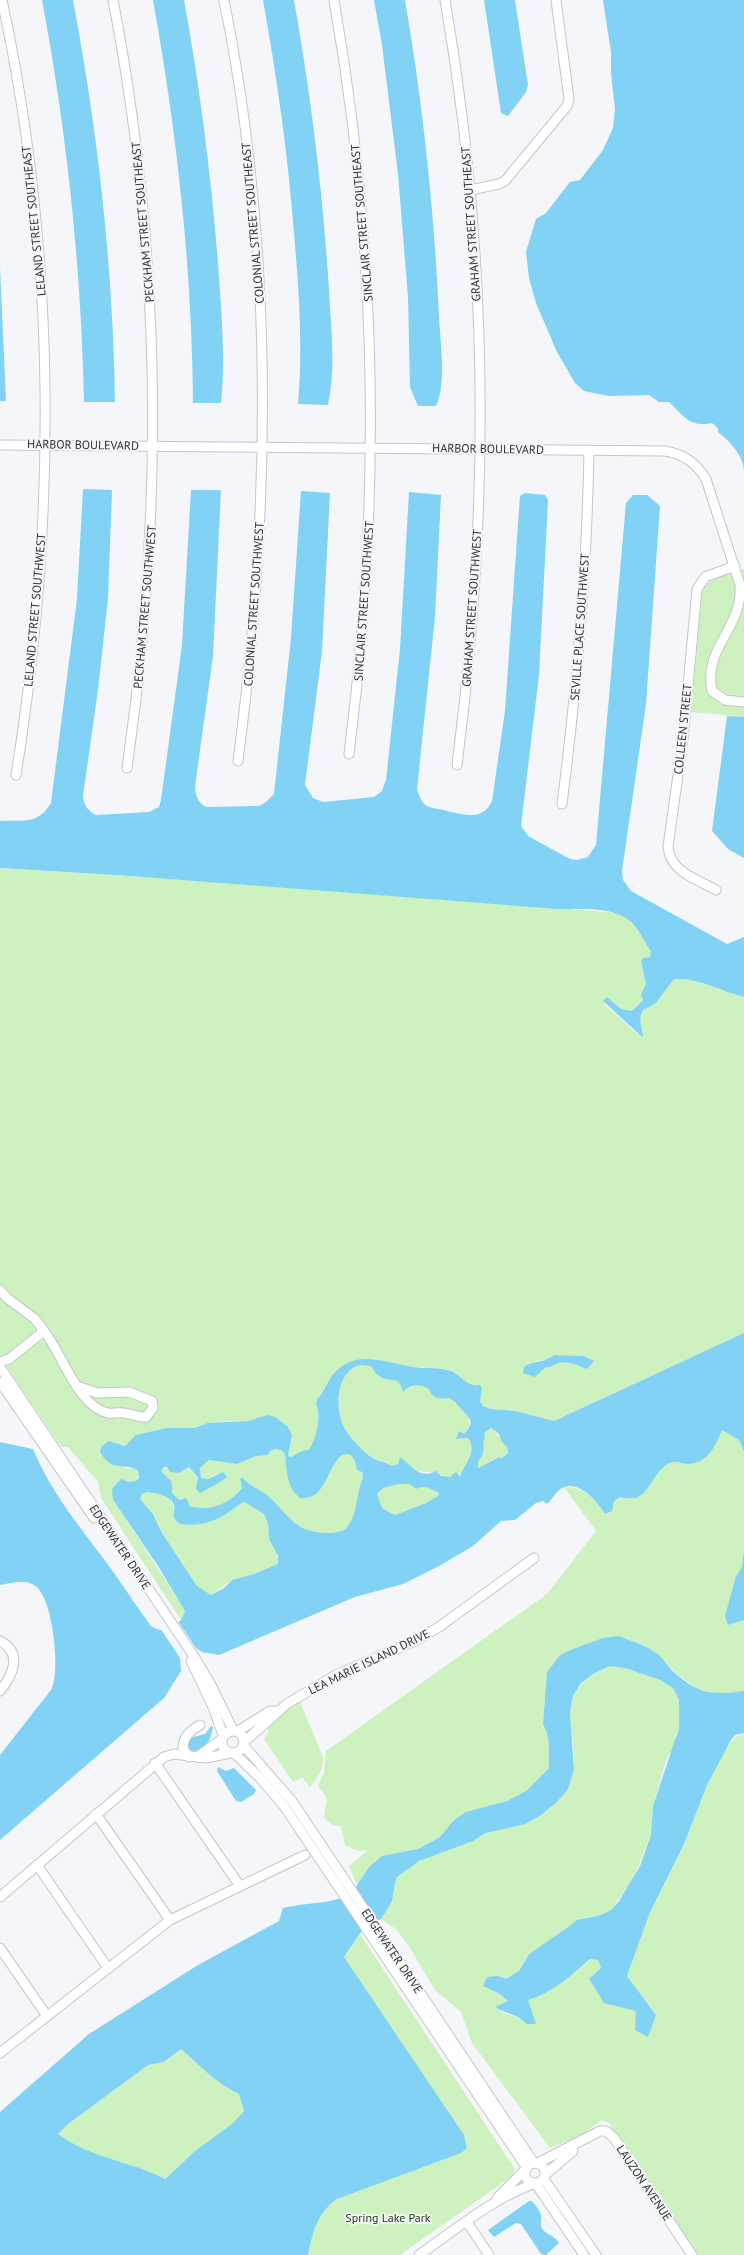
<svg xmlns="http://www.w3.org/2000/svg" width="744" height="2255" font-family="'PT Sans',sans-serif">
  <style>
    .green { fill: #cdf2c0; fill-rule: evenodd }
    .water { fill: #81d2f4; fill-rule: evenodd }
    .pier { fill: #f4f6f9 }
    .lines { fill: none; stroke-linecap: round; stroke-linejoin: round }
    .minor-casing { stroke: #c4c6c9; stroke-width: 11 }
    .minor { stroke: #fff; stroke-width: 9 }
    .labels { text-anchor: middle; stroke-width: 4; stroke-linejoin: round; paint-order: stroke }
    .street-label { font-size: 12px; fill: #303132; stroke: #f4f6f9 }
    .park-label { font-size: 12px; fill: #163804; stroke: #f4f6f9 }
  </style>
  <rect width="100%" height="100%" fill="#f4f6f9"/>
  <g class="green">
    <path d="M744,569v148l-53,-5 11,-121c7,-15 27,-19 42,-22z"/>
    <path d="M0,868l117,7 502,38 15,11 18,27 -2,6 -9,4 5,23 -5,10 2,6 -12,12 -10,-3 -14,-12 -3,7 32,29 7,2 -3,-10 3,-15 12,-6 19,-25c21,-2 47,13 70,18v336l-190,88 -39,-10 -24,-2 -8,-3 -3,-4 2,-13 -13,-5 -12,-10 -12,-5 -33,-2 -44,-8 -16,2 -16,10 -19,28 -1,5c6,11 0,35 -6,46l-20,7 -2,-1 4,-21 -25,-20 -19,6 -29,1 -94,24 -11,-3 11,25 10,1 4,6 -3,6 -8,1 -15,18 68,104 4,7 -4,9 -80,-122 -3,-16 -30,-35h-7l-61,-90zM554,1355l30,1 3,13c-9,-3 -19,-9 -29,-6 -5,2 -6,5 -12,4l-11,10 -4,-3 4,-13 11,-1z"/>
    <path d="M360,1365l11,1c9,11 26,11 31,19v5c10,-3 15,-8 27,-1l1,5 15,4 4,-1c20,15 30,25 8,43l11,-2 4,5 1,7 -14,27h-16l-4,-4c-12,-2 -26,2 -34,-12 -3,1 -7,4 -10,5 -4,1 -7,-3 -11,-4 -15,-4 -33,-20 -40,-34 -9,-20 -8,-57 16,-63z"/>
    <path d="M489,1429h4c5,7 15,13 15,24l-7,6 -3,-2 -20,11 -1,-5 7,-13v-17z"/>
    <path d="M721,1429l18,11 5,11v99l-2,17 -6,9 -3,14 -5,35 16,-5v71l-25,4 -23,-7 -20,-15 -16,-17 -18,-11 -23,-9 -46,13 -13,6 -13,17 -4,52 4,9 2,13v22l-23,23 -19,10 -41,12 -12,7 -14,17 -22,12 -20,4 -34,23 -7,9 -8,-19 19,-16 -10,1 -13,-6 -4,-19 -8,-1 -9,-7 3,-19 -9,-14 6,-13 2,-21 221,-157 49,-63 -32,-44c18,-1 33,12 41,27l15,-17c29,8 27,-17 46,-32 8,-6 14,-1 23,-1 19,-1 27,-19 32,-35z"/>
    <path d="M275,1449l6,1 4,4c3,22 2,25 15,44l12,-1 12,-13 6,-16 12,-13 8,-1c5,5 8,9 7,16l5,2 1,6c-7,14 -5,34 -14,47 -4,6 -11,7 -17,8 -40,4 -49,-29 -79,-46 -5,-3 -7,-5 -13,-6l2,7 -14,13 -11,6 -21,1 -22,-11 -3,-6 -2,-12 -8,-8v-2l6,-2 3,5 9,1 10,-6 10,15 9,6 9,-5 3,-9 -6,1 -6,4 -7,-1 -1,-10 9,-8 28,4 19,-8 13,-2 1,-3z"/>
    <path d="M399,1484h11l7,4c7,-4 16,1 22,5l-1,3 -12,7 -31,12 -13,-7 -5,-14 6,-6z"/>
    <path d="M147,1492c17,1 28,6 27,24l14,9 28,-5 27,-18 21,12 4,10 1,15 9,18v7l-24,10 -22,6 -21,15 -14,-9 -35,-53 -9,-19 -13,-15 2,-5z"/>
    <path d="M610,1666l15,2 35,12 13,8 6,12v28l-4,7v10l-9,15 -13,46 -2,29 -18,44 -22,31 -10,5 -14,2 -19,10 -39,27 -10,17 -13,8 -8,-3 -15,10 17,8 8,7 -12,6 8,6 32,11 -9,-24c25,-8 44,-24 64,-41l7,1 3,8 -12,11 15,23 52,13 -29,-39c9,-30 20,-60 34,-89 7,-14 17,-28 23,-43 12,-27 32,-102 60,-111v522h-46l-90,-133 -6,-2 -22,16 -30,12 -78,-105 -11,-31 -26,-22 -25,-42 -14,-19 -15,-10c3,-5 8,-11 11,-16 3,-8 0,-19 5,-26 19,-21 51,-26 75,-36 9,-3 15,-9 24,-12 9,-3 21,-2 30,-6 12,-4 25,-14 33,-24 42,-48 -27,-100 51,-133z"/>
    <path d="M298,1697l25,60c1,13 -5,20 -13,30l-8,-10 -9,5 -29,-43 5,-7 -3,-6z"/>
    <path d="M360,1934l155,235 -3,7 -112,79h-92c6,-27 11,-48 38,-61l115,-41 5,-14 -122,-181z"/>
    <path d="M181,2049c19,16 34,34 58,45l5,17 -11,12 -38,28 -31,28c-33,-18 -74,-21 -106,-45l10,-10 80,-59 16,-3z"/>
  </g>
  <g class="water">
    <path d="M42,0h31c25,133 40,267 42,402h-31c-3,-136 -17,-269 -42,-402z"/>
    <path d="M153,0h31c16,87 27,175 34,263 3,47 8,94 3,140h-28c-1,-135 -16,-270 -40,-403z"/>
    <path d="M263,0h31c17,96 29,193 35,291 2,38 7,77 -1,114l-30,-1c5,-57 1,-114 -4,-171 -6,-78 -17,-155 -31,-233z"/>
    <path d="M374,0h31c18,105 29,210 34,316 1,26 8,66 -3,90h-18l-8,-19 -2,-90 -10,-123 -16,-129z"/>
    <polygon points="484,0 515,0 528,85 526,92 508,116 501,113"/>
    <path d="M603,0h141v470c-2,-17 -14,-28 -26,-38v-4l-6,-5c-22,5 -28,-7 -43,-21h-10l-10,-7 -40,1 -25,-5 -9,-8 -18,-31 -21,-49 -7,-25 -3,-26 10,-33 10,-6 24,-31 10,-2 23,-30 10,-22 2,-19 -4,-36v-21z"/>
    <polygon points="0,267 6,401 0,401"/>
    <path d="M83,489l29,1 -4,108 -10,92 -15,106c1,10 5,15 13,19l53,-3 10,-5 2,-7 21,-155 9,-155h30l-8,166 -18,130c0,9 3,17 11,21l53,-1 7,-4 8,-8 17,-156 10,-147 29,2 -8,158 -17,134 8,13 10,4 51,-5 8,-6 4,-11 14,-131 9,-157 32,3 -6,122 -18,172c2,7 4,13 10,17 6,3 14,3 20,5 18,4 36,10 45,-10l13,-90 15,-215 5,-3 20,2 3,5 -9,175 -18,151 7,10 42,23 7,1 11,-3 8,-12 30,-342 7,-8h14l13,11 -14,198 -24,167 1,9 8,11 96,53 17,-7v60c-23,-5 -47,-20 -70,-18l-19,25 -12,6c-5,11 -1,17 0,27l-2,-1 -38,-35 4,-4 14,12 11,2 11,-11 -2,-6 5,-10 -5,-23 2,-3 7,-1 1,-6c-6,-8 -10,-18 -17,-26 -18,-20 -52,-15 -76,-16l-441,-34 -117,-7v-47c23,-1 38,4 51,-18l26,-204z"/>
    <polygon points="727,716 744,717 744,858 728,849 712,831"/>
    <path d="M744,1333v118l-5,-11 -17,-10c-6,15 -14,33 -33,34 -9,0 -15,-5 -23,1 -19,15 -17,40 -46,32l-6,5 -2,9 -7,3c-7,-12 -25,-33 -41,-27 -8,3 -11,12 -17,17l-4,-3 -7,2 -21,17 -14,1 -28,25 -34,20 -36,18 -48,13 -136,58 -17,-3 -6,-4 -16,10 1,13 -17,27 -164,142v-85l51,-65c10,-18 2,-95 -17,-105 -10,-6 -23,-2 -34,0v-143l33,7c18,43 46,77 73,113 16,21 29,43 45,64 11,8 20,2 30,-6l4,-9 -27,-45 -45,-66 -1,-11 9,-10 7,3 8,-1 3,-3 -1,-7c-14,-10 -27,3 -38,-20l2,-5 7,-5 16,5 11,-11 31,-7h28l13,-5 40,-2 19,-6 8,2 13,10 4,8 -4,21 3,1 11,-6 7,-1c7,-11 13,-34 7,-46l1,-5c8,-8 11,-20 19,-28 22,-22 51,-8 77,-4 12,2 26,0 38,4 10,4 17,17 29,14l2,4 -2,13 3,4 8,3 24,2 39,10zM360,1365l11,1c2,3 5,8 8,10 11,8 20,-3 24,16 7,-8 16,-9 26,-3 3,10 11,10 20,9 6,3 9,7 13,12 9,10 13,11 2,24l-5,-3 -3,8 12,-1c11,14 -5,26 -8,39l-4,-5 -6,5 -9,-1 -5,-5c-18,9 -24,-6 -36,-14l-2,7c-6,4 -9,0 -15,-2 -14,-3 -30,-20 -38,-33 -11,-19 -9,-58 15,-64zM491,1428l8,6 3,8 5,5 1,6 -7,6 -2,-2 -21,11c-1,-7 3,-9 5,-15 2,-6 -1,-10 2,-16l-1,-4zM275,1449l6,1 4,4c2,16 1,33 15,44 26,3 26,-30 42,-43l8,-1c7,8 5,8 7,16l5,2 1,6c-7,14 -5,35 -15,48 -4,6 -13,7 -21,7 -32,0 -38,-18 -59,-37 -8,-7 -18,-9 -25,-18h-3l2,10c-13,16 -32,24 -52,18l-4,-8 -6,2c-13,-8 -5,-9 -9,-19l-10,-10 3,-4h3l3,5 9,1 10,-6 9,11 -2,11 4,4c3,-1 24,-13 27,-16l-4,-5 -15,7 -7,-1 -1,-10 9,-8 28,4 19,-8 12,-1 2,-4zM399,1484h11l6,5c7,-5 16,0 23,4l-1,3 -12,7 -31,12 -13,-7 -5,-14 6,-6zM147,1492c9,1 23,3 27,13 1,4 -1,8 0,12 4,14 34,6 43,2 10,-4 17,-12 27,-17l20,12 4,10 1,15 9,17v8l-24,10 -22,6 -8,8 -13,7 -14,-9 -35,-53 -9,-19 -13,-15 2,-5z"/>
    <path d="M554,1355l30,1 10,5 -7,8c-9,-3 -19,-9 -29,-6 -5,2 -6,5 -12,4l-11,10 -12,-4 1,-6c10,-7 16,-4 23,-8 3,-1 5,-3 7,-4z"/>
    <polygon points="744,1550 744,1620 728,1625 725,1616 736,1576 742,1567"/>
    <path d="M619,1636c14,6 30,10 41,20 6,6 10,13 16,18 24,21 39,21 68,17v42l-9,2 -4,5 -24,45 -23,59 -34,68 -23,64 29,39 -8,22 -13,-7 1,-19 -32,-8 -15,-24 12,-11 -3,-8 -8,-1c-19,17 -37,33 -62,41l8,24h-10c-7,-10 -21,-10 -31,-17l13,-6 -8,-7 -17,-8 4,-9 11,-1 8,3 13,-8 10,-17 39,-27 9,-7 24,-5 10,-5 8,-9 21,-35 11,-31 2,-29 26,-78v-28l-6,-12 -13,-8 -35,-12 -15,-2 -15,7 -14,10 -8,13 -3,16 4,58 -6,19 -12,14 -16,13 -15,8 -39,9 -13,8 -54,20 -22,16 -2,5 -3,20 -11,17 -20,13 -17,25 120,178 3,13 -6,5 -124,46c-20,14 -24,33 -29,56h-308v-143l89,-78 109,-69 81,-44 4,-13c24,-6 48,-3 71,-15l3,-8 13,-19 12,-10 36,-7 22,-12 14,-17 12,-8 41,-11 19,-10 23,-23v-22l-2,-13 -4,-9 4,-52 13,-17 13,-6 30,-11zM181,2049c19,16 34,34 58,45l5,17 -11,12 -38,28 -30,28c-34,-18 -75,-21 -107,-45l10,-10 80,-59 16,-3z"/>
    <path d="M211,1726l2,1c-2,12 -8,27 -23,23l-2,-6 2,-6 15,-4z"/>
    <polygon points="218,1767 226,1771 234,1768 256,1790 254,1794 241,1802 236,1801 217,1771"/>
    <path d="M529,2201h3c3,4 7,8 9,14 1,5 -2,10 2,15 5,5 12,6 16,13l-13,12 -5,-1 -20,-30 -5,-1 -22,14 -6,-7z"/>
  </g>
  <polygon class="pier" points="177,1620 200,1654 195,1651 190,1653 182,1661 160,1628"/>
  <g class="lines">
    <defs>
      <g id="minor">
        <path d="M2,0c55,254 55,519 14,775"/>
        <path d="M113,0c49,254 51,512 14,768"/>
        <path d="M224,0c51,251 47,509 14,761"/>
        <path d="M334,0c44,250 47,502 15,754"/>
        <path d="M445,0c44,253 45,511 12,765"/>
        <polyline points="470,190 499,184 505,181 567,106 569,99 556,0"/>
        <path d="M0,445l665,6c19,3 31,12 41,28l34,106c3,44 -37,61 -28,106l13,9 19,2"/>
        <path d="M562,804c15,-118 25,-235 27,-354"/>
        <path d="M716,890c-19,-11 -46,-18 -48,-43l15,-108 14,-150 8,-12 30,-11"/>
        <polyline points="0,1290 7,1298 35,1319 44,1331 9,1359 0,1362"/>
        <path d="M44,1331c18,22 34,76 64,82 5,1 10,-1 15,0 9,1 15,4 23,4l7,-9 -1,-7 -23,-9 -32,1 -20,-7"/>
        <polyline points="0,1367 195,1658 210,1683 233,1730"/>
        <polyline points="0,1382 94,1518"/>
        <path d="M0,1641c23,12 13,34 0,50"/>
        <polyline points="191,1661 213,1707 223,1735"/>
        <circle cx="233" cy="1742" r="11"/>
        <polyline points="238,1731 270,1711 277,1711"/>
        <polyline points="244,1742 288,1703 338,1674 415,1641 439,1627 534,1558"/>
        <polyline points="244,1746 292,1801 534,2163"/>
        <polyline points="234,1753 260,1778 284,1806 527,2168"/>
        <path d="M189,1757l-6,-8c0,-13 7,-18 17,-24"/>
        <polyline points="197,1757 222,1739"/>
        <polyline points="155,1763 240,1886"/>
        <polyline points="96,1814 170,1920"/>
        <polyline points="37,1865 108,1968"/>
        <polyline points="0,1897 164,1757 174,1754 206,1758 231,1753"/>
        <polyline points="0,1948 47,2016"/>
        <polyline points="0,2053 170,1920 305,1855"/>
        <circle cx="535" cy="2173" r="10"/>
        <polyline points="538,2163 600,2131 606,2131 614,2138 692,2255"/>
        <polyline points="546,2174 573,2151"/>
        <polyline points="544,2179 596,2255"/>
        <polyline points="536,2184 584,2255"/>
        <polyline points="497,2198 525,2170"/>
        <polyline points="467,2222 489,2255"/>
        <path d="M419,2255c36,-25 73,-56 114,-71"/>
      </g>
    </defs>
    <use href="#minor" class="minor-casing"/>
    <use href="#minor" class="minor"/>
  </g>
  <g class="labels">
    <g class="street-label">
      <text transform="translate(34 221) rotate(-96)" y="4">LELAND STREET SOUTHEAST</text>
      <text transform="translate(143 222) rotate(-95)" y="4">PECKHAM STREET SOUTHEAST</text>
      <text transform="translate(253 223) rotate(-95)" y="4">COLONIAL STREET SOUTHEAST</text>
      <text transform="translate(362 223) rotate(-95)" y="4">SINCLAIR STREET SOUTHEAST</text>
      <text transform="translate(471 224) rotate(-94)" y="4">GRAHAM STREET SOUTHEAST</text>
      <text transform="translate(83 445) rotate(1)" y="4">HARBOR BOULEVARD</text>
      <text transform="translate(488 449) rotate(1)" y="4">HARBOR BOULEVARD</text>
      <text transform="translate(364 601) rotate(-86)" y="4">SINCLAIR STREET SOUTHWEST</text>
      <text transform="translate(254 604) rotate(-86)" y="4">COLONIAL STREET SOUTHWEST</text>
      <text transform="translate(145 607) rotate(-85)" y="4">PECKHAM STREET SOUTHWEST</text>
      <text transform="translate(472 608) rotate(-86)" y="4">GRAHAM STREET SOUTHWEST</text>
      <text transform="translate(35 610) rotate(-85)" y="4">LELAND STREET SOUTHWEST</text>
      <text transform="translate(580 627) rotate(-86)" y="4">SEVILLE PLACE SOUTHWEST</text>
      <text transform="translate(683 729) rotate(-84)" y="4">COLLEEN STREET</text>
      <text transform="translate(120 1547) rotate(56)" y="4">EDGEWATER DRIVE</text>
      <text transform="translate(369 1662) rotate(-26)" y="4">LEA MARIE ISLAND DRIVE</text>
      <text transform="translate(392 1951) rotate(56)" y="4">EDGEWATER DRIVE</text>
      <text transform="translate(644 2183) rotate(56)" y="4">LAUZON AVENUE</text>
    </g>
    <g class="park-label">
      <text x="388" y="2222">Spring Lake Park</text>
    </g>
  </g>
</svg>
